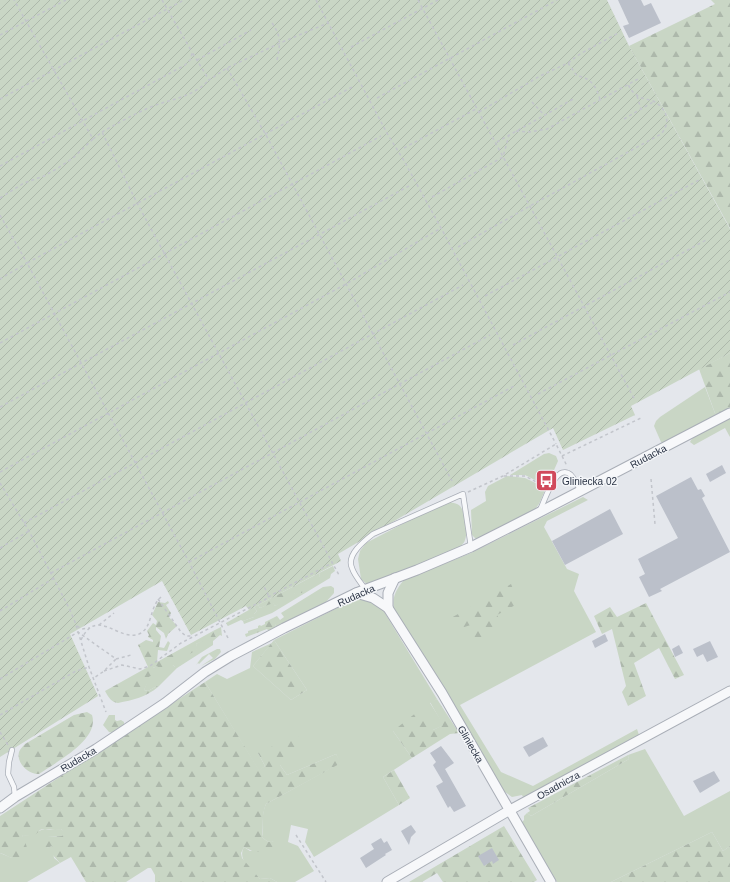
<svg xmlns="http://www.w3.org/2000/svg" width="730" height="882" font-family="Helvetica,sans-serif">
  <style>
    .grass { fill: #c9d6c5 }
    .forest { fill: url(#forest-firs) }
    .garden { fill: url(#garden-furrows) }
    .building { fill: #bbc0ca }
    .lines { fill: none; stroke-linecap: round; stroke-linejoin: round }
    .service-casing { stroke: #a9aeb7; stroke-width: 6 }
    .minor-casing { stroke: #a9aeb7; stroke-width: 11 }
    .path { stroke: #c2c5cb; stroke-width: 1.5; stroke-dasharray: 3 3; stroke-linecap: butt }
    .service { stroke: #f7f8fa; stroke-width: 4.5 }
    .minor { stroke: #f7f8fa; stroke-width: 9 }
    .labels { text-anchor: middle; stroke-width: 3; stroke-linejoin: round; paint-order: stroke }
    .street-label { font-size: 10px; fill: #2b3445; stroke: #f4f6f9 }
    .poi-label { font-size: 10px; fill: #2b3445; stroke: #f4f6f9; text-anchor: start }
  </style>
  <defs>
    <pattern id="forest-firs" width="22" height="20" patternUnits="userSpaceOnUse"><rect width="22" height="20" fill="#c9d6c5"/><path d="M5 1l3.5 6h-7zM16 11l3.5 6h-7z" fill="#adb8ab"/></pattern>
    <pattern id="garden-furrows" width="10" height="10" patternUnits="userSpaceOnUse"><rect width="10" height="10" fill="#c9d6c5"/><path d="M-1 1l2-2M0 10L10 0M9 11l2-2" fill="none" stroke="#adb8ab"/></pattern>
  </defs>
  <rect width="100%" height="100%" fill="#e4e7ec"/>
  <g class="grass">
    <polygon points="705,387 716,416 663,443 661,442 654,426 656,421 660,417"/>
    <polygon points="730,418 730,437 725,428 694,445 690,442 691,440 699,433"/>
    <polygon points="549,453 556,456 558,461 547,486 525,475 510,475 544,454"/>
    <polygon points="507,476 525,478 546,488 539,504 532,513 477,540 472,535 471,510 486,501 485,492 488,486"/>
    <path d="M583,497l5,3 -41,21 -3,6 23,42 12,5 -5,17 22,41 -136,73 41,67 32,14 104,-57 2,6 -1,7 -103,52 -7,1 -5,2 -1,-2 -10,2 -7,-5 -2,1 -107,-176c-5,-16 -3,-24 8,-37l67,-27z"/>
    <path d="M449,502c4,1 8,1 11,4 5,5 8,27 5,34 -1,4 -5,6 -8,9l-89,36 -7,-6 -3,-20 2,-8 6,-8 75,-39z"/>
    <polygon points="333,566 335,571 331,574 330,578 272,613 244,624 243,621 254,617 254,614 257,611 254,607 258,605 260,608 273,602 275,606 295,593 305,583 320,576 319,573"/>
    <polygon points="331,586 334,588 334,593 325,603 276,627 273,618 277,616 280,620 284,617 281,613 323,587"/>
    <path d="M362,599l7,2 14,9 54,89 -7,4 14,22 -11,5 -40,1 19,27 -29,19 16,28 -85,52 -9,-15 3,-13 -17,-4 -3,17 10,4 16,25 -19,11h-18l-7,-4 -10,1c-9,-9 -23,-19 -16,-32l6,4 33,-13c-10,4 -13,7 -21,-1 3,-13 -2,-19 4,-33l74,-41 -4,-9 -49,21 -7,-10 -22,-12 7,13 -6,5 -54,-89 12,-8 10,5 23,-11 2,-16 20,-9 -19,23 38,34 16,-10 -33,-50 79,-40z"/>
    <polygon points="221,627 222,636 220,635 213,641 213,645 177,668 158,687 157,686 148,691 144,690 153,668 157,666 173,665 175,667 175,660 197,649 196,644 205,639 216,637 213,631"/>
    <polygon points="217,649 220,649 221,652 215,659 201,666 213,658 209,654 199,664 198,663 196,665 202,657"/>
    <polygon points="645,749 684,816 730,791 730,846 723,851 712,832 611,882 557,882 521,823 524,820 524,816 527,813 531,816 629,759 628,755"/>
    <path d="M45,829l5,1 11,-1 4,4 -3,3 -14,1 -2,11 6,-2 2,12 6,5 -33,19h-27v-29l12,5 11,-23c15,2 11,-4 22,-6z"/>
  </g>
  <g class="forest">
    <polygon points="711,0 730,0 730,228 629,46 715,4"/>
    <polygon points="730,353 730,409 716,416 699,369"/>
    <polygon points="319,573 320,576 316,579 315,581 310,581 309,584 305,583 302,593 295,593 293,598 275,606 273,603 260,608 258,605"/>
    <polygon points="511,584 519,603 497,615 504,628 475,644 467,635 477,623 458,629 451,618"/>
    <path d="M168,601l1,2 -3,2 5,8 -2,4 8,9 -9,8 -2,5 -2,-6 -8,-6v3l5,6 -2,11 5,1 4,-7 2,2 -3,8 -9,-1 -1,12 56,-31 3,6 -9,5 -2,-2 -9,4 2,5 -20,12 -3,-1 1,6 -1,1 -2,-2 -6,4 -3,-2 -4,2 -3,-3 -4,2 2,5 -6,4 1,5 -3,2 -3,6 4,1 9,-5 1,1c-12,10 -25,13 -40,16 -7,-1 -9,-5 -13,-12l43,-24 -10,-22 8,-5 7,2v-2l-5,-3 1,-2 -2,-4 6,-8 3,2 1,-4 -5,-6 6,-13 7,1z"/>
    <polygon points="646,603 684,675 675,679 659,648 634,663 646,696 628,706 622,692 626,686 612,629 602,634 594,616 610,607 617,617"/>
    <polygon points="254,607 257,611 254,614 254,617 243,621 241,620 228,626 226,623"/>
    <polygon points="273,618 277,622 275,624 276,627 269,631 267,629 246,637 245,634 248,633 248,631 258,628 258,626 260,625 261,626 265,624 265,622"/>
    <polygon points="274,640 307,690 291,700 253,666"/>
    <path d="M205,682l54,88 6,-4 -7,-13 39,-18 8,11 -25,19 7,10 49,-21 5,9 -75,41c-5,13 -2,20 -4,33 8,8 11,5 21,1l4,5c-15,10 -27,13 -43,4l-3,6 1,5 18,21 10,-1 7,4h-122v-7l-4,-7h-3l-22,14h-40l-15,-25 -11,6 -9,-10 1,-7 -10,4c-3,-3 -3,-6 -2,-10l8,-3 14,-1 2,-3 -3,-4c-6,2 -11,0 -17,0 -5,0 -5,3 -8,5 -4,3 -9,2 -13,1l-1,4c10,8 3,22 -10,19 -4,-1 -8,-4 -12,-5v-37z"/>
    <polygon points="437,699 459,733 450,734 412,758 393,731 417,712 433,730 443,725 430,702"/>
    <path d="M87,712l5,3c8,25 -36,47 -53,59 -10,1 -23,-11 -20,-22 1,-3 4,-6 6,-8l49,-29z"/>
    <polygon points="109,715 115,715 115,720 117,721 121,720 124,722 124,726 113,733 109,732 103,725"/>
    <polygon points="628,755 629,759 531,816 527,813 530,811 528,808"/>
    <polygon points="394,770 410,798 399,805 383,777"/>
    <polygon points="504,826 537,880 534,882 443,882 437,873 422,882 409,882"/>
    <polygon points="712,832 723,851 730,846 730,882 611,882"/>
  </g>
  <polygon class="garden" points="0,0 607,0 629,46 730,229 730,353 631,406 635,415 563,450 553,428 338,554 341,561 249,610 246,606 191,635 162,581 70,634 98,696 0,757"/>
  <g class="building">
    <polygon points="618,0 641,0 644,6 651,3 661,23 629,38 623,26 629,24"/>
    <polygon points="722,465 726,473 710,482 706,474"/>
    <polygon points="691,477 698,490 701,489 705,496 702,498 730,552 660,589 662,591 649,597 639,577 645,574 638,559 678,538 656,496"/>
    <polygon points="610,509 623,534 565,565 552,541"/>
    <polygon points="605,634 608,641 595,648 592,641"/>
    <polygon points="710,641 718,657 707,662 703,654 697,657 693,649"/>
    <polygon points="679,645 683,653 675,657 672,649"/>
    <polygon points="543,737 548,746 529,757 523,747"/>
    <polygon points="441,746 454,763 445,769 466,806 454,812 450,806 448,808 436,786 443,782 433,765 436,762 430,753"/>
    <polygon points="714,771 720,781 700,793 693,781"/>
    <polygon points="411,825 416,832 411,837 409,845 401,831"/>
    <polygon points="381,838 384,843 387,841 392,850 385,854 386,855 366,868 360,858 374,849 371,844"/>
    <polygon points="492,848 499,860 493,864 492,861 484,866 478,856"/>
  </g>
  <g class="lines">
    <defs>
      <g id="service">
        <path d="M540,510c4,-7 16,-49 31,-35 4,4 7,12 10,16"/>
        <path d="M366,590c-5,-7 -12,-15 -14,-22 -6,-13 12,-27 21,-34l90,-40 8,53"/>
        <polyline points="12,750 9,762 8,774 14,787 15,797"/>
      </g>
      <g id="minor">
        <polyline points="356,593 373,598 388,608 442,693 551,882"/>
        <polyline points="388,608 388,593 395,578"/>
        <polyline points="0,808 15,797 96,749 165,703 205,672 231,656 284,628 356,593 417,570 471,547 536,514 730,413"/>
        <polyline points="387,882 510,810 730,691"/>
      </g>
    </defs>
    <use href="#service" class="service-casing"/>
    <use href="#minor" class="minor-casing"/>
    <g class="path">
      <polyline points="162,0 192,52"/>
      <polyline points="316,0 388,135 403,159 441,228 556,444"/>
      <polyline points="418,0 635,400"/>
      <path d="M272,23c10,14 8,21 5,37"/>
      <polyline points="0,35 66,0"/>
      <polyline points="351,47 438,0"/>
      <polyline points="197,60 251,30"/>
      <path d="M568,63l9,13c13,1 20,11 23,24"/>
      <polyline points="227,68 266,135 452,481"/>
      <polyline points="637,96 641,109"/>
      <polyline points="377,98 557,0"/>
      <polyline points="0,99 184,0"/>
      <polyline points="532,102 544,115"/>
      <polyline points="479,112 540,76 568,63 580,54 620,32"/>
      <polyline points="624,119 653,102"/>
      <polyline points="516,131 530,132 547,129 638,79"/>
      <path d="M102,132c14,-8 29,-16 44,-23 24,-11 43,-9 63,-29"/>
      <polyline points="93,139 102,132 137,203 339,575"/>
      <polyline points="497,142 575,98"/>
      <polyline points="404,148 476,109"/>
      <polyline points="0,166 185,65 191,59 192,52 209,80 227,68 280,43 328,23"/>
      <polyline points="432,197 503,157 509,135"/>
      <polyline points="0,198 24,183 44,176 58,168 73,158 93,139 14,0"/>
      <polyline points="0,215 27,263 0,279"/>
      <path d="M458,247l72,-41 131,-72c11,-12 5,-27 -8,-33 -5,-2 -11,-2 -15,-5 -5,-3 -8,-7 -10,-12"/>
      <polyline points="485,296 699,180"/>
      <polyline points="0,343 381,136"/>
      <polyline points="513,345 708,239"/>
      <polyline points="538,394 730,292"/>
      <polyline points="0,407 409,186"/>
      <polyline points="562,456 643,417"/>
      <polyline points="0,472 346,284 441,228"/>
      <polyline points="504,476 525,476 544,486"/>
      <polyline points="651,479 655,524"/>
      <polyline points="0,483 29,531 69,608 75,622 89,667 106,712"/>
      <polyline points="468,492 503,476 556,444 567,466"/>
      <polyline points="24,523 463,285"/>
      <polyline points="0,548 29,531"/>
      <polyline points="189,562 516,385"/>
      <polyline points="51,573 490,335"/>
      <polyline points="268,597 332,563"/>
      <polyline points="158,599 181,632 186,636 193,636"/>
      <polyline points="0,611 54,578"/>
      <polyline points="99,625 114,613"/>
      <polyline points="77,626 82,629 90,628"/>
      <polyline points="228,638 189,562 27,263 354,86"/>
      <path d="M81,640c16,-34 37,2 58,-6 14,-6 10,-27 22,-37"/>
      <polyline points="116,659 131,655"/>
      <polyline points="104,671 122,665 140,669 150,666 181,643 266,599 268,594 263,585"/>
      <polyline points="0,679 78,632 116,659 104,671 94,678"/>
      <polyline points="0,715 76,671 89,667"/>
      <polyline points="0,732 8,745"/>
      <polyline points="296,835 326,882"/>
    </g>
    <use href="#service" class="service"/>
    <use href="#minor" class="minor"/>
  </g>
  <defs>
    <symbol id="bus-square" viewBox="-11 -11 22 22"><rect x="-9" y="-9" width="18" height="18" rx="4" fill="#d1495b" stroke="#f4f6f9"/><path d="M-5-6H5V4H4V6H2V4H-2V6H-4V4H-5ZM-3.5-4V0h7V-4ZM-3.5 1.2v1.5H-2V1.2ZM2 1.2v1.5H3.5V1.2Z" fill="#fff"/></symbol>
  </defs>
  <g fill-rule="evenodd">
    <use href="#bus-square" x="534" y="468" width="25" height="25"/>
  </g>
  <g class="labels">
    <g class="street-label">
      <text transform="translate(648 456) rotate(-28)" y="4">Rudacka</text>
      <text transform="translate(356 595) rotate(-24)" y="4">Rudacka</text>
      <text transform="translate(471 744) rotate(60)" y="4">Gliniecka</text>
      <text transform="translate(78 759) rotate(-31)" y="4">Rudacka</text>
      <text transform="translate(558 785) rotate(-29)" y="4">Osadnicza</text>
    </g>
    <g class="poi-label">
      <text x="562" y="485">Gliniecka 02</text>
    </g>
  </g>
</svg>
